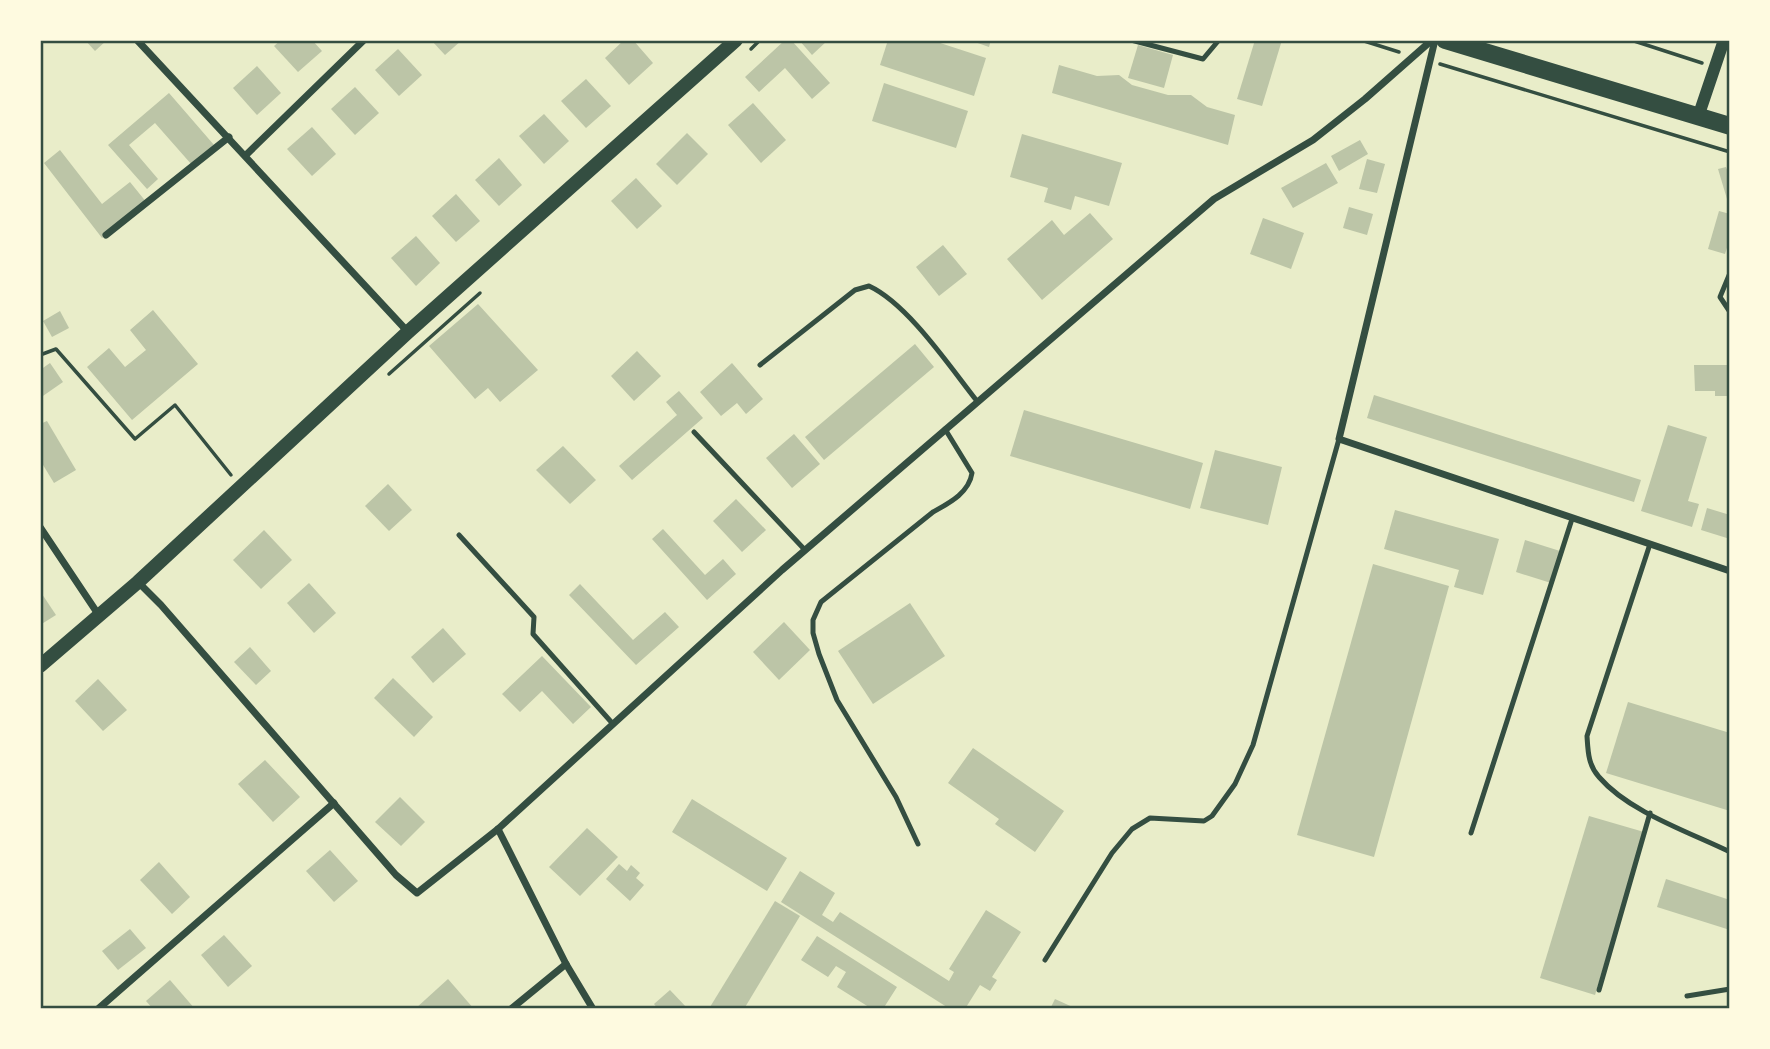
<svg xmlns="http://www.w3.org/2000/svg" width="1770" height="1049" font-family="Raleway,sans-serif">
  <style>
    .building { fill: #bcc5a7 }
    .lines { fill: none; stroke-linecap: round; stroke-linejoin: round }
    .path { stroke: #344e41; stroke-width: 3.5 }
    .service { stroke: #344e41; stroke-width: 5 }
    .minor { stroke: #344e41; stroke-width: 7 }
    .tertiary { stroke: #344e41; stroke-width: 12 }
    .secondary { stroke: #344e41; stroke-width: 14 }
    .trunk { stroke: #344e41; stroke-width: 18 }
    .neatline { fill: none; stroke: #344e41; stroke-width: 2.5 }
  </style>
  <rect width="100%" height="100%" fill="#e9edc9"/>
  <g class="building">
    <polygon points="85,40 107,40 95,51"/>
    <polygon points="281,40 312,40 322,51 298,72 274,46"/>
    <polygon points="431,40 462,40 445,55"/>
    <polygon points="624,40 633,40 653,63 629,85 605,58"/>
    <polygon points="785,40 791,40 830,83 812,99 785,68 759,92 745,77"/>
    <polygon points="799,40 828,40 812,55"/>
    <polygon points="888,40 931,40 986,58 974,96 880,65"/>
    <polygon points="969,40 991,40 989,47"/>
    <polygon points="1255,40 1282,40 1262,106 1237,99"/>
    <polygon points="1138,45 1173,55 1164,88 1128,78"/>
    <polygon points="398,49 422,75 399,96 375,70"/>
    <polygon points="1059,65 1097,76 1119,75 1132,85 1168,95 1191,95 1207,107 1235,115 1228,145 1052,93"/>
    <polygon points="257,66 281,93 257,115 233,88"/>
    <polygon points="586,79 611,106 586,128 561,101"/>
    <polygon points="884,83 968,111 956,148 872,121"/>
    <polygon points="355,87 379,113 355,135 331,109"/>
    <polygon points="169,93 214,145 192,165 155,123 129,145 158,179 147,189 108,145"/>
    <polygon points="753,103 786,140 761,163 728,125"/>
    <polygon points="544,114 569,141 544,164 519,136"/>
    <polygon points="312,127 336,154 312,176 287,149"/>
    <polygon points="687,133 708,154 677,185 656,164"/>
    <polygon points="1022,134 1122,163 1109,206 1075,196 1071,210 1044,202 1048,188 1010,177"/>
    <polygon points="1360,140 1368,154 1339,171 1331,156"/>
    <polygon points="60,150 102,204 130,182 147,203 102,238 44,163"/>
    <polygon points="499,158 522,185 499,206 475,180"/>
    <polygon points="1367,159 1385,164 1377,193 1359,189"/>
    <polygon points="1326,163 1338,183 1293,208 1281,188"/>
    <polygon points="1726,167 1730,177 1730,198 1727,199 1718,169"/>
    <polygon points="636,178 662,206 637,229 611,201"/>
    <polygon points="456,194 480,221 456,242 432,216"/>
    <polygon points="1349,207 1373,214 1367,235 1343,228"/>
    <polygon points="1719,211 1730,214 1730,238 1725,254 1708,249"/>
    <polygon points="1090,213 1113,239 1042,300 1007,259 1052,220 1064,235"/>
    <polygon points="1263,218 1304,233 1291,269 1250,254"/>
    <polygon points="416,236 440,263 416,286 391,258"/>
    <polygon points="943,245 967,274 939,296 916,267"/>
    <polygon points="478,304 538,370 500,402 488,388 475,399 429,346"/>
    <polygon points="153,310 198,364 132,420 87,367 109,348 125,367 146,350 130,330"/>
    <polygon points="60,311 69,328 52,337 43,321"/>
    <polygon points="915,344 934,367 824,460 805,437"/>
    <polygon points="637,351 661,376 634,401 611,376"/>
    <polygon points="50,363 63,382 40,398 40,370"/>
    <polygon points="732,363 763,399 746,414 737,403 721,416 700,392"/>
    <polygon points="1694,365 1730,365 1730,396 1715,396 1715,391 1695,391"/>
    <polygon points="679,391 703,418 632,480 619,466 677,415 666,402"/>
    <polygon points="1374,395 1641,480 1634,502 1367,418"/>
    <polygon points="1024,410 1203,463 1190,509 1010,456"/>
    <polygon points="47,421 76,470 54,483 40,460 40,424"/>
    <polygon points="1668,425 1707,437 1688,501 1699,504 1692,527 1641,511"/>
    <polygon points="794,434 820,464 792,488 766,458"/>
    <polygon points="563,446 596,480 570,504 536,470"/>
    <polygon points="1215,450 1282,467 1268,525 1200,508"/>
    <polygon points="388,484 412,510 389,531 365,506"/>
    <polygon points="736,499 766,530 742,552 713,521"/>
    <polygon points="1707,508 1730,515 1730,539 1701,530"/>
    <polygon points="1395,510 1499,539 1483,595 1454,587 1459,570 1384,549"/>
    <polygon points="663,529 705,575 723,559 736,574 707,600 652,539"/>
    <polygon points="264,530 292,560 261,589 233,560"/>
    <polygon points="1525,540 1560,551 1551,583 1516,572"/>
    <polygon points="1373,564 1449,586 1374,857 1297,835"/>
    <polygon points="309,583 336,613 314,633 287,603"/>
    <polygon points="580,584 633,640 665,612 679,627 636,665 569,595"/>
    <polygon points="40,591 56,615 40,625"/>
    <polygon points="910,603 945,656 873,704 838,651"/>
    <polygon points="784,622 810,650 779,680 753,652"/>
    <polygon points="443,628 466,654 433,683 411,657"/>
    <polygon points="250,647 271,671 256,685 234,662"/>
    <polygon points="542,656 591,707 573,724 542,691 520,712 502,694"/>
    <polygon points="393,678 433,717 414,737 374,698"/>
    <polygon points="98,679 127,710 103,731 75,701"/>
    <polygon points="1628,702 1730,733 1730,811 1606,773"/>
    <polygon points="973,748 1064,811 1035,852 995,824 999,819 948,783"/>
    <polygon points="265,760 300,797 273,822 238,784"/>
    <polygon points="400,797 425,822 401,846 375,822"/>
    <polygon points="692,799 787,858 767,891 672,832"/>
    <polygon points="1589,816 1644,832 1595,995 1540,978"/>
    <polygon points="587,828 618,857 580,896 549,867"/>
    <polygon points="330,850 358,881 334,902 306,871"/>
    <polygon points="159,862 190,897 172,914 140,880"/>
    <polygon points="619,864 627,871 631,865 640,873 636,878 644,885 630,901 606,879"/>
    <polygon points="800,871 835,893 822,915 833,922 840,912 949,981 954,972 949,969 986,910 1021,932 992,977 997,980 990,991 980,985 965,1009 950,1009 781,902"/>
    <polygon points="1666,879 1730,900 1730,930 1657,907"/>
    <polygon points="775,901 800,916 744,1009 712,1009 710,1007"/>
    <polygon points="130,929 146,948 118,970 102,951"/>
    <polygon points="224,935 252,966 228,987 201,955"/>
    <polygon points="817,936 897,987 883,1009 872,1009 837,987 846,972 836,966 828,977 801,960"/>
    <polygon points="448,979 474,1009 415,1009"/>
    <polygon points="170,980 195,1009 153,1009 146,1001"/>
    <polygon points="670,990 688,1009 658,1009 654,1004"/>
    <polygon points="1055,999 1077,1009 1050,1009"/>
  </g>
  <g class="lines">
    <g class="path">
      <polyline points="1361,40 1399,52"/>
      <polyline points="1631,40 1702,63"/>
      <polyline points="751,49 760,40"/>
      <polyline points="1440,64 1730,152"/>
      <polyline points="40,355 56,349 135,439 175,405 231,475"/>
      <polyline points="389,374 480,293"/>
    </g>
    <g class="service">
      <polyline points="1131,40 1203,59 1219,40"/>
      <polyline points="1730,273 1720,297 1730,312"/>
      <path d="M760,365l95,-75 14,-4c39,18 81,81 108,115"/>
      <polyline points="694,432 805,550"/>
      <polyline points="459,535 534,617 533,634 613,724"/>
      <path d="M1650,544l-63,192c1,15 1,29 12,41 30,35 90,55 131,75"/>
      <polyline points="1471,833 1572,519"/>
      <path d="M918,844l-22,-47 -59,-97 -18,-46 -6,-21v-13l8,-18 112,-90c16,-9 36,-19 39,-39l-27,-44"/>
      <polyline points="1045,960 1112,853 1132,829 1150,818 1204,821 1212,816 1235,784 1253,745 1339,439"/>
      <polyline points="1599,990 1650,813"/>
      <polyline points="1687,996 1730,989"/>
    </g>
    <g class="minor">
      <polyline points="137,40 408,332"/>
      <polyline points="1435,40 1339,439 1730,571"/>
      <polyline points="246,155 364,40"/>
      <polyline points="106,235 229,137"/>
      <polyline points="40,527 98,614"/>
      <polyline points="138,582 161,605 396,875 417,893 498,829 782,570 1214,199 1313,140 1365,99 1432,40"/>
      <polyline points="498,829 566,964 593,1009"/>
      <polyline points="98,1009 334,803"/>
      <polyline points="511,1009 566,964"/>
    </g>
    <polyline class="tertiary" points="1698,117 1724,40"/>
    <polyline class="secondary" points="40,666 138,582 408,332 736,40"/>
    <polyline class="trunk" points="1445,40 1730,126"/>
  </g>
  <rect width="1770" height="1049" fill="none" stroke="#fefae0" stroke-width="84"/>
  <rect x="42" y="42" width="1686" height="965" class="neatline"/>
</svg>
